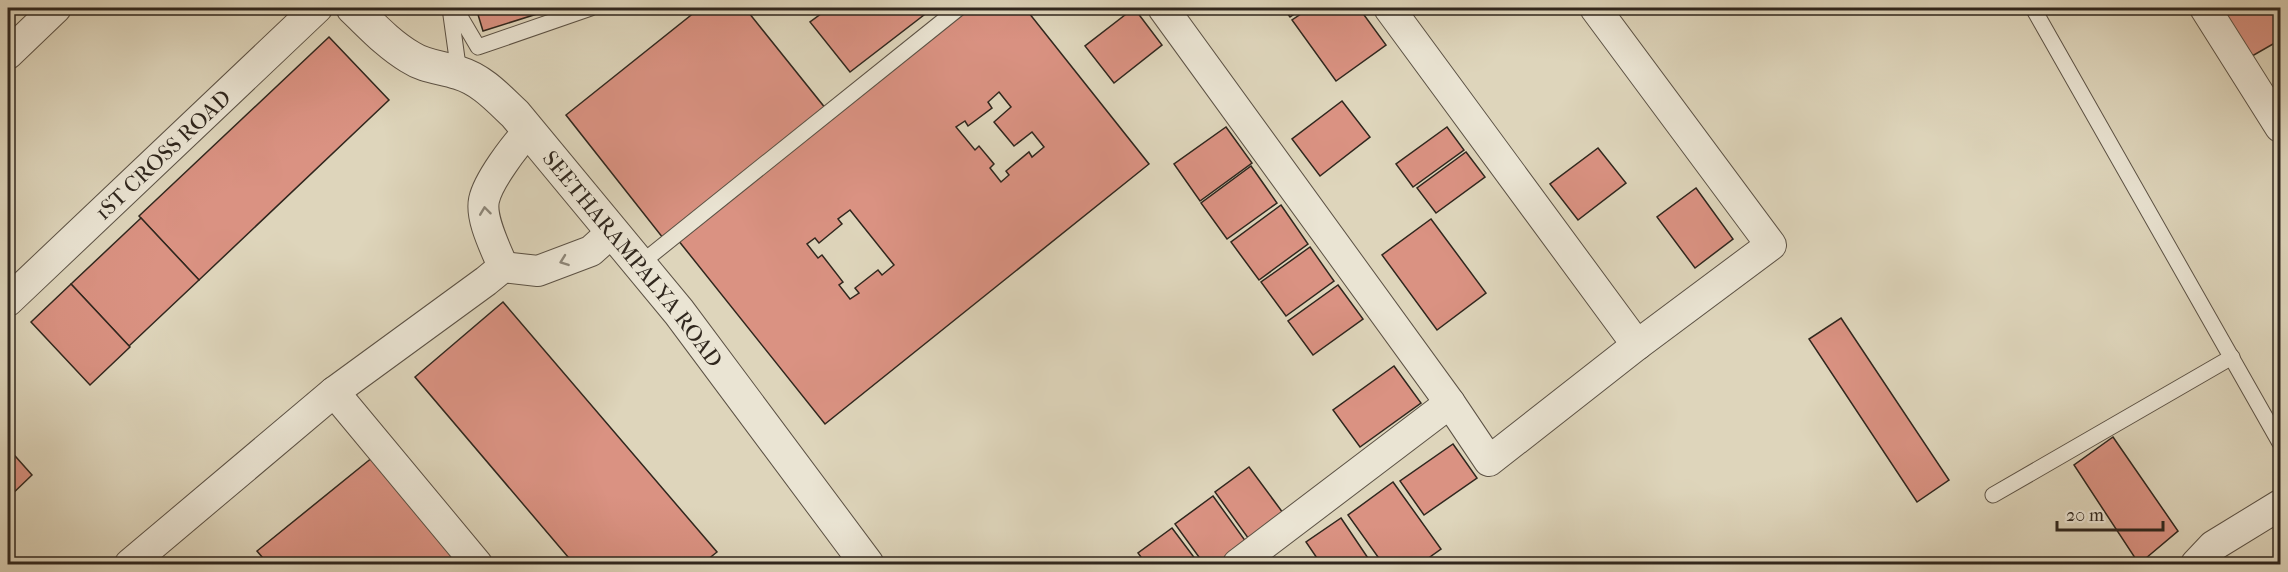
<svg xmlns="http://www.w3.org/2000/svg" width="2288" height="572" font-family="'IM FELL French Canon',serif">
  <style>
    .building { fill: #da9282; stroke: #30271e; stroke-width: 1.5; fill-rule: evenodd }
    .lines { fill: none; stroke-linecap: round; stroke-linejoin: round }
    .service-casing { stroke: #5c5245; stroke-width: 17 }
    .minor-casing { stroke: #5c5245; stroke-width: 32 }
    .tertiary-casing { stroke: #5c5245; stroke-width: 35 }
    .service { stroke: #eae4d3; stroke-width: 15 }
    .minor { stroke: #eae4d3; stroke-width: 30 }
    .tertiary { stroke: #eae4d3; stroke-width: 33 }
    .oneway { stroke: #8d8678 }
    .labels { text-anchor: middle; stroke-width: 4.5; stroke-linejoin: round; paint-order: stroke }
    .street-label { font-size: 22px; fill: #30271e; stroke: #eae4d3 }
  </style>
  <rect width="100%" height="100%" fill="#ded5bb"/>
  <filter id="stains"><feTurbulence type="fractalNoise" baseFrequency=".00333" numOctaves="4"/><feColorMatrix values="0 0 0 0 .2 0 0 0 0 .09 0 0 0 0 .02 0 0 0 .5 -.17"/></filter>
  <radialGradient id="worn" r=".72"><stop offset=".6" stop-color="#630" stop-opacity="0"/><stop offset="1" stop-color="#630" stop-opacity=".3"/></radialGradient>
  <g class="building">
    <polygon points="476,8 556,8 483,31"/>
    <polygon points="700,8 745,8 826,109 663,238 566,115"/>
    <polygon points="829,8 933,8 850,72 810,22"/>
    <path d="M969,8h56l124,156 -324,260 -147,-184zM999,92l12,15 -17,15 20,24 18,-14 12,15 -12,10 -3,-5 -23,19 3,4 -8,7 -11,-14 4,-4 -15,-18 -4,4 -19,-23 9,-6 3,5 24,-18 -4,-6zM850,210l44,55 -12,10 -4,-5 -23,18 4,5 -9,6 -11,-14 4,-3 -21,-27 -4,3 -11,-14 8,-6 4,5 23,-19 -4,-5z"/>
    <polygon points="1134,8 1162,45 1114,83 1085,46"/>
    <polygon points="1283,8 1303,8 1290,17"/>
    <polygon points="1310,8 1359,8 1386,45 1336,81 1292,20"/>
    <polygon points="2209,8 2280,8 2280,40 2240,63"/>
    <polygon points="329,37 389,100 199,280 139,216"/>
    <polygon points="1342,101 1370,137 1320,176 1292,139"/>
    <polygon points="1226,127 1252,163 1200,201 1174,164"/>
    <polygon points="1447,127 1464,150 1413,187 1396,164"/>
    <polygon points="1598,148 1626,183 1578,220 1550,184"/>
    <polygon points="1466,152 1485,177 1436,213 1417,188"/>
    <polygon points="1251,166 1277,203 1227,239 1201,203"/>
    <polygon points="1696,188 1733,239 1695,268 1657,217"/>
    <polygon points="1281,205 1308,244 1259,280 1231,242"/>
    <polygon points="141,218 199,280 129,346 71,284"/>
    <polygon points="1431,219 1486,293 1437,330 1382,255"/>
    <polygon points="1310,247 1334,281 1286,316 1261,282"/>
    <polygon points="71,284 130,347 90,385 31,322"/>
    <polygon points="1338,285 1363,319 1313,355 1288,321"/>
    <polygon points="503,302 717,552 702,564 574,564 415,377"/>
    <polygon points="1841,318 1949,480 1917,502 1809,339"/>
    <polygon points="1394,366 1421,403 1360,447 1333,410"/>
    <polygon points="2113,437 2178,531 2139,564 2074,465"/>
    <polygon points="1453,444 1477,478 1424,515 1400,481"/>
    <polygon points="8,448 32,475 8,498"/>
    <polygon points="373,457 459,564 268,564 257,551"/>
    <polygon points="1249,467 1286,517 1251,542 1215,492"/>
    <polygon points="1393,482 1441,549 1420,564 1383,564 1348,515"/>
    <polygon points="1213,496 1249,546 1224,564 1204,564 1175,524"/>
    <polygon points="1341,518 1372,564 1321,564 1306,542"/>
    <polygon points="1172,528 1199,564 1146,564 1138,553"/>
  </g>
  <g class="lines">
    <defs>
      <g id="service">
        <polyline points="450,8 459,73"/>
        <polyline points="455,8 478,47 591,8"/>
        <polyline points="2033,8 2280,443"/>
        <polyline points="640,264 959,8"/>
        <polyline points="1993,495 2232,357"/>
      </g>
      <g id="minor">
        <polyline points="1163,8 1450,403"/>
        <polyline points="1389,8 1637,345"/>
        <polyline points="2205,8 2280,127"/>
        <polyline points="8,54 56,8"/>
        <path d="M503,267c-7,-18 -23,-48 -19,-67 4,-19 31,-55 45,-69"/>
        <path id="s1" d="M8,301l309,-293"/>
        <polyline points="334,392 477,564"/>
        <polyline points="130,564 334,392 486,281 503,267 538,271 591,251 613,231"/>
        <polyline points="1238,564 1450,403 1489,461 1637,345 1771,245 1595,8"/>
        <polyline points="2196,564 2213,546 2280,505"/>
      </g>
      <g id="tertiary">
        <path id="s2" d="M353,8c18,17 35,36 57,49 15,10 32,10 49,16 23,7 39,25 56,41l164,198 188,252"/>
      </g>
    </defs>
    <use href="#service" class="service-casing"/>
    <use href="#minor" class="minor-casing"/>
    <use href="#tertiary" class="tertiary-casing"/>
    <use href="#service" class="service"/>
    <use href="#minor" class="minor"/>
    <use href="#tertiary" class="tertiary"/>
  </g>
  <defs><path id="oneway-chevron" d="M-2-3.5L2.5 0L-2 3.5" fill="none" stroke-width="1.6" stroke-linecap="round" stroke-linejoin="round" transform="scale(1.5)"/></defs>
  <g class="oneway">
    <use href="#oneway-chevron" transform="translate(485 211) rotate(-97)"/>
    <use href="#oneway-chevron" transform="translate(564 261) rotate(160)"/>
  </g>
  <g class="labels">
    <g class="street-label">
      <text dy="8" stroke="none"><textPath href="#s1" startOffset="213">1ST CROSS ROAD</textPath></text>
      <text dy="8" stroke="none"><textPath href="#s2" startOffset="384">SEETHARAMPALYA ROAD</textPath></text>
    </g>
  </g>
  <rect width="2288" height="572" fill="none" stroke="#ded5bb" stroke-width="30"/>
  <rect x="9" y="9" width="2270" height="554" fill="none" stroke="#30271e" stroke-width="3"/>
  <rect x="15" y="15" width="2258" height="542" fill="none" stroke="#30271e" stroke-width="1.5"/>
  <path d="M2057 521v9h106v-9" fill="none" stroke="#30271e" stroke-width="3"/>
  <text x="2066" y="521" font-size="18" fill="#30271e" stroke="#eae4d3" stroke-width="4.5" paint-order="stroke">20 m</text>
  <rect width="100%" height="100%" filter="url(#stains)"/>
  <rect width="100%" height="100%" fill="url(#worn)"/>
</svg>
